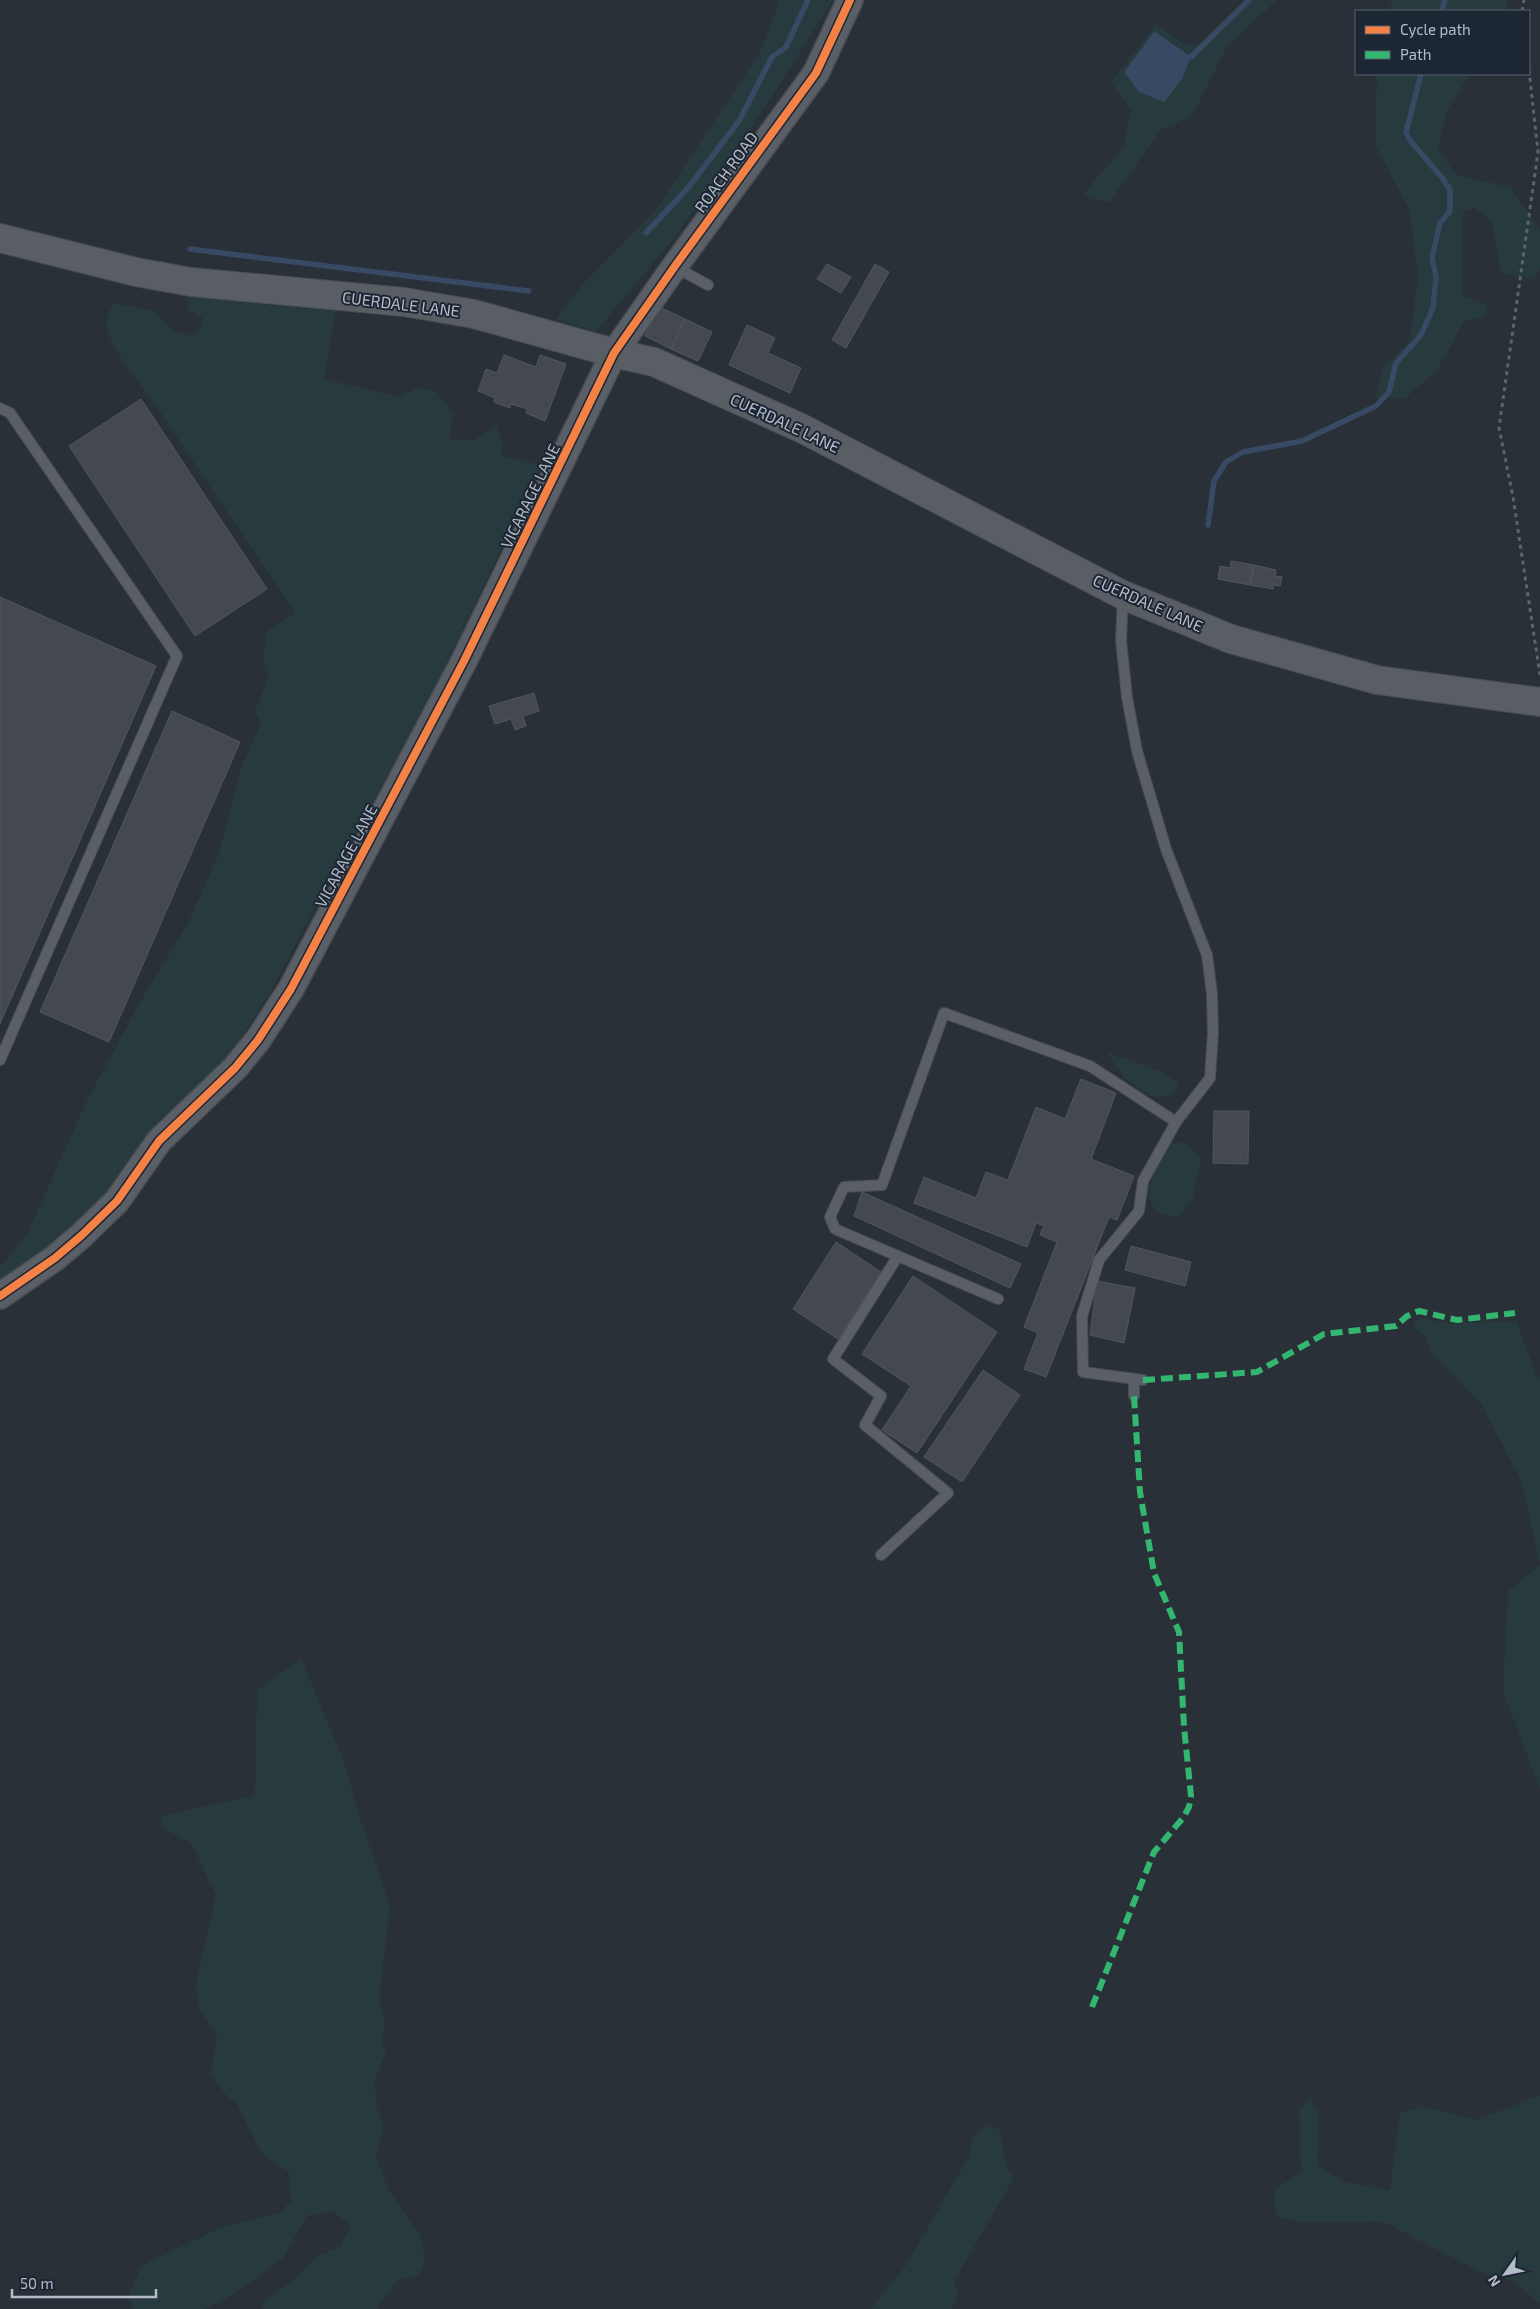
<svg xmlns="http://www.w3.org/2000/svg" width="1540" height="2309" font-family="'Exo 2',sans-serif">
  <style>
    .green { fill: #273a3e }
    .water { fill: #384963 }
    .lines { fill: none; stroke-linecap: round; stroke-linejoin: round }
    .stream { stroke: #384963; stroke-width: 5.5 }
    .building { fill: #444950; stroke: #52575f }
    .service-casing { stroke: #484c53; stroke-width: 12 }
    .tertiary-casing { stroke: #484c53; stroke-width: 28 }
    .secondary-casing { stroke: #484c53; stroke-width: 30 }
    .path { stroke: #5d636a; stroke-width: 3; stroke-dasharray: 4 4; stroke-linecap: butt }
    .service { stroke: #5a5e66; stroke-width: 10 }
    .tertiary { stroke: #5a5e66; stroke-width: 25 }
    .secondary { stroke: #595d64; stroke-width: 28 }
    .quiet { stroke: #33b770; stroke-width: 6; stroke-dasharray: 12 6; stroke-linecap: butt }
    .cycleway-casing { stroke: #1d2633; stroke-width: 11 }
    .cycleway { stroke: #f48246; stroke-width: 8 }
    .labels { text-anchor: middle; stroke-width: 4; stroke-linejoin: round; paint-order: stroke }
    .street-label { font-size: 16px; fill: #b4bcc9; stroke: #1d2633 }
  </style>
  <rect width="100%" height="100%" fill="#2a3038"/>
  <g class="green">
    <polygon points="780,0 833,0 766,106 675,237 596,332 556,319 583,284 654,212 760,52"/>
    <polygon points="1251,0 1277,0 1227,46 1192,116 1161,130 1109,203 1083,194 1123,148 1131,111 1111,82 1156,24 1185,45 1198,44"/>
    <polygon points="1393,0 1508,0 1505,11 1388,11"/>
    <polygon points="1377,74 1470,74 1446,112 1438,149 1456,175 1510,187 1540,231 1540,268 1533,279 1501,273 1492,222 1474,208 1463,212 1462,296 1486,305 1486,316 1464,322 1436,372 1405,398 1375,399 1383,368 1410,340 1418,277 1409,209 1375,145"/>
    <path d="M189,297l146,14 -11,68 75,18 19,-10 19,5 16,22 -4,25 24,1 24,-14 6,20 -3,9 41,10 -104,219 -168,310 -34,54 -37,39 -41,36 -44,64 -49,49 -64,51v-21l6,-5 22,-29 59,-132 56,-103 45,-74 30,-67 23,-88 20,-45 -6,-12 14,-35 -6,-10 3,-34 29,-19 -143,-213c-14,-19 -50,-59 -45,-84 1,-4 5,-9 7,-13l41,8 16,19 20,6 10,-9 1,-10 -14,-7z"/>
    <polygon points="1107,1052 1165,1073 1180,1085 1168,1097 1151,1096 1125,1079"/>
    <polygon points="1187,1142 1201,1160 1192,1200 1178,1217 1157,1213 1147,1195 1165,1144"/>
    <polygon points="1423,1318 1450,1324 1516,1321 1536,1374 1540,1378 1540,1563 1521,1480 1480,1402 1432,1353 1425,1336 1413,1328 1415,1321"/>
    <polygon points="1540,1565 1540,1789 1503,1691 1508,1591"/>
    <polygon points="301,1658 344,1762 362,1824 390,1905 379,2001 385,2023 381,2039 386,2052 375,2079 376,2106 384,2124 376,2158 389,2190 421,2236 425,2262 418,2276 398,2279 377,2309 263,2309 261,2304 295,2279 315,2257 340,2247 351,2226 334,2212 308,2215 283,2258 231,2296 205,2309 133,2309 129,2295 142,2265 220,2228 280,2212 291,2201 289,2172 262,2154 237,2104 224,2093 211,2073 217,2034 199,2009 196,1984 216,1895 191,1843 161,1827 161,1816 255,1795 257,1691"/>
    <polygon points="1540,2095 1540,2303 1513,2281 1487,2275 1381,2221 1305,2223 1276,2216 1274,2190 1301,2172 1299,2111 1310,2098 1319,2116 1317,2165 1345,2182 1390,2190 1400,2113 1422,2106 1477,2120"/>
    <polygon points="988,2124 1000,2130 1006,2165 1014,2178 954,2281 958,2294 952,2309 871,2309 907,2264 969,2156 973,2137"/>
  </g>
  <polygon class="water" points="1156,32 1191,57 1182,79 1164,102 1139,92 1124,72 1153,33"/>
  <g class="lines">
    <g class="stream">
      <polyline points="1441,11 1445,0"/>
      <polyline points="1191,57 1249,0"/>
      <polyline points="646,233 688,188 739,121 772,57 786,47 808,0"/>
      <polyline points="190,249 529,291"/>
      <polyline points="1208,525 1214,481 1226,462 1243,452 1302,441 1376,406 1389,392 1396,363 1421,335 1433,308 1436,277 1432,258 1440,223 1450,211 1450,190 1443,179 1409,139 1406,132 1421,74"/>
    </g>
  </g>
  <g class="building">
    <polygon points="827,264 851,277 841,293 817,279"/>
    <polygon points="875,264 889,272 846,348 832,340"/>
    <polygon points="659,307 685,319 671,349 645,336"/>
    <polygon points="685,319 712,332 698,361 671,349"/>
    <polygon points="747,325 775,338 768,353 801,368 790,393 729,365"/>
    <polygon points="504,355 536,367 540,355 566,364 545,421 526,413 527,409 511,404 510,408 494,402 495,398 478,391 486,369 497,373"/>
    <polygon points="141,399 267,589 195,636 69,446"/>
    <polygon points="1231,561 1254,565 1250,585 1218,579 1220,566 1230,568"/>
    <polygon points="1254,565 1276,570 1275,576 1282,577 1280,586 1274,585 1273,589 1250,585"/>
    <polygon points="0,597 156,666 0,1024"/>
    <polygon points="534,693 539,711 523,716 526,726 515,730 511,719 495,724 489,706"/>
    <polygon points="172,711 240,742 109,1042 40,1012"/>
    <polygon points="1081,1079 1116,1093 1091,1159 1134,1176 1117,1220 1109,1217 1046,1377 1024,1369 1038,1333 1024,1327 1057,1242 1040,1235 1044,1226 1036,1223 1027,1247 914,1203 924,1177 976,1198 986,1172 1008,1180 1036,1107 1065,1119"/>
    <polygon points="1214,1111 1249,1111 1248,1164 1213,1163"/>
    <polygon points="862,1192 1021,1264 1010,1288 854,1216"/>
    <polygon points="836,1242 881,1272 838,1339 793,1309"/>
    <polygon points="1131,1246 1191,1262 1185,1286 1125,1270"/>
    <polygon points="913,1276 997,1332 917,1453 882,1430 911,1386 862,1354"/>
    <polygon points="1097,1281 1135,1288 1124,1343 1090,1335"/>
    <polygon points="983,1370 1020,1395 962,1482 924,1457"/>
  </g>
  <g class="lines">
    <defs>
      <g id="service">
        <polyline points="675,267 708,285"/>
        <polyline points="0,408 10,413 177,656 0,1060"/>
        <polyline points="998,1299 835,1229 830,1217 844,1187 882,1185 944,1013 1090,1066 1176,1122 1210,1078 1213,1033 1212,994 1207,955 1166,849 1137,751 1127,697 1121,640 1123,596"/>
        <polyline points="1134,1379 1134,1396"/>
        <polyline points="1143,1380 1083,1372 1082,1316 1099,1260 1139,1211 1143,1181 1176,1122"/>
        <polyline points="881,1555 948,1493 865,1425 881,1396 833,1359 898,1256"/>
      </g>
      <polyline id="tertiary" points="0,1296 55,1258 82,1235 117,1201 159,1141 235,1068 258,1040 291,989 464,661 614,353 675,266 816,73 850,0"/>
      <polyline id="secondary" points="0,238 136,272 191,282 404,302 474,314 614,353 654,362 801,428 1123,595 1231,639 1377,680 1540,702"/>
    </defs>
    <use href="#service" class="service-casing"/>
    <use href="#tertiary" class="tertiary-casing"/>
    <use href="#secondary" class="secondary-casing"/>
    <g class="path">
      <polyline points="1522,11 1524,0"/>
      <polyline points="1529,70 1538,152 1499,428 1513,497 1540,675"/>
    </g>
    <use href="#service" class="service"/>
    <use href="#tertiary" class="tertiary"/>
    <use href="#secondary" class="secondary"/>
    <g class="quiet">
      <polyline points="1143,1380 1257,1372 1324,1334 1396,1326 1407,1316 1419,1311 1457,1320 1515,1313"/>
      <polyline points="1092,2007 1154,1852 1183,1818 1189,1807 1191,1796 1184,1727 1179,1632 1154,1573 1140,1492 1134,1396"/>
    </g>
    <defs>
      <polyline id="cycleway" points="0,1296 55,1258 82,1235 117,1201 159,1141 235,1068 258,1040 291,989 464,661 614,353 675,266 816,73 850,0"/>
    </defs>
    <use href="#cycleway" class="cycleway-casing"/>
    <use href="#cycleway" class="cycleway"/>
  </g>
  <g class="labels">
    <g class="street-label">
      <text transform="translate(726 172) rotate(-54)" y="6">ROACH ROAD</text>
      <text transform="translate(401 304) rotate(7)" y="6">CUERDALE LANE</text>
      <text transform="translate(785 423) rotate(25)" y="6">CUERDALE LANE</text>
      <text transform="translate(530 496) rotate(-64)" y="6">VICARAGE LANE</text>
      <text transform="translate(1148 603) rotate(24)" y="6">CUERDALE LANE</text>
      <text transform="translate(346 856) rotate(-62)" y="6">VICARAGE LANE</text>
    </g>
  </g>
  <rect x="1355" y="10" width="175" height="65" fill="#1d2633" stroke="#59626f"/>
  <rect x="1365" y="26" width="25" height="8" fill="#f48246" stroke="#59626f"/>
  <text x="1400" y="35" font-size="15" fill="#b4bcc9">Cycle path</text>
  <rect x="1365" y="51" width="25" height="8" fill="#33b770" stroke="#59626f"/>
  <text x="1400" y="60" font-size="15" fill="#b4bcc9">Path</text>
  <g transform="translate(1505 2274) rotate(237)" stroke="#1d2633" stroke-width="4" paint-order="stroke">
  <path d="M0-4L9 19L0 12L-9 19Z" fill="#b4bcc9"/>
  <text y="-8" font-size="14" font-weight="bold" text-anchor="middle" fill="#b4bcc9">N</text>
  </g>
  <path d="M12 2289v8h144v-8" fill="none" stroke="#b4bcc9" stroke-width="2.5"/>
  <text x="20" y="2289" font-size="15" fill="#b4bcc9" stroke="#1d2633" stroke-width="4" paint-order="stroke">50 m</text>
</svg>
